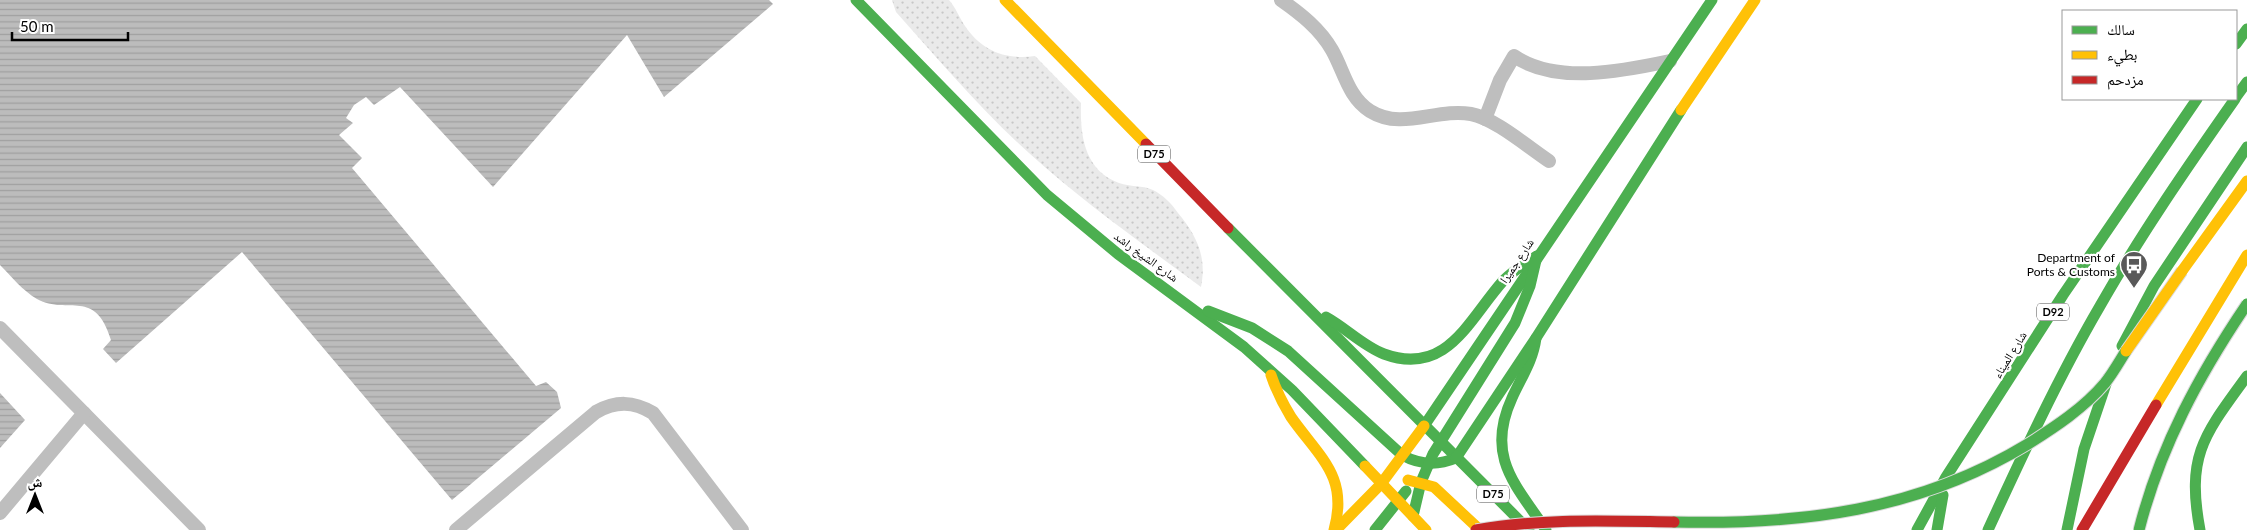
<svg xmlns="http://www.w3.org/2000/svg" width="2247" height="530" font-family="Lato,'Noto Naskh Arabic',sans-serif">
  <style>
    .park { fill: url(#park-dots) }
    .water { fill: url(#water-rules) }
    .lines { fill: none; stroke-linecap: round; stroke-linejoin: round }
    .street { stroke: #bebebe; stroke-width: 14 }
    .fast { stroke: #4caf50; stroke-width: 11 }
    .slow { stroke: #ffc107; stroke-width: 11 }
    .jam { stroke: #c62828; stroke-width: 11 }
    .fast-bridge-casing { stroke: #dbdbdb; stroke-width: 13; stroke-linecap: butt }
    .slow-bridge-casing { stroke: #dbdbdb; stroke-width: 13; stroke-linecap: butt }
    .jam-bridge-casing { stroke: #dbdbdb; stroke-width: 13; stroke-linecap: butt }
    .fast-bridge { stroke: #4caf50; stroke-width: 11 }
    .slow-bridge { stroke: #ffc107; stroke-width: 11 }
    .jam-bridge { stroke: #c62828; stroke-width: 11 }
    .labels { text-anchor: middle; stroke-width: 4.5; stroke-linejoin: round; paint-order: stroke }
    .shield { fill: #fff; stroke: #4c4c4c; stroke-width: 1 }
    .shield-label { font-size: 11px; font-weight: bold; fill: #000 }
    .street-label { font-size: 12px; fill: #000; stroke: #fff }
    .poi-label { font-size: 12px; fill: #000; stroke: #fff; text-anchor: end }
  </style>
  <defs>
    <pattern id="park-dots" width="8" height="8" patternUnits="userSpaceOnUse" patternTransform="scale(1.25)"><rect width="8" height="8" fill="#eaeaea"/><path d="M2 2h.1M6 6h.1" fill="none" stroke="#c7c7c7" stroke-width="1.8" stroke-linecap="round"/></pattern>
    <pattern id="water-rules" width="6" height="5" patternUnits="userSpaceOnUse" patternTransform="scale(1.25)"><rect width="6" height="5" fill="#bcbcbc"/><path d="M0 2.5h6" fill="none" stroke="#a0a0a0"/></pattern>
  </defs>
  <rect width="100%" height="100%" fill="#fff"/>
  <path class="park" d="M892,0h57c7,8 10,17 16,26 17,25 40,34 70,30l46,47c-1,32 3,67 38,80 11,4 23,2 34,7 10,5 19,14 25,23 19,23 29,44 23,74 -58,-43 -118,-85 -172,-134 -48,-43 -90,-93 -133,-141z"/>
  <g class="water">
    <path d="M0,0h769l4,4 -109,93 -37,-62 -134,152 -93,-100 -26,18 -8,-8 -12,8 -8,13 7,5 -14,12 23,23 -10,10 184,218 10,-4 11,10 4,16 -109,92 -210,-248 -126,111 -13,-14 8,-9c-16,-53 -42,-24 -74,-41 -14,-8 -26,-23 -37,-34z"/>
    <polygon points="0,393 25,420 0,448"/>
  </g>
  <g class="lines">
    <g class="street">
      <path d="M1281,0c20,14 39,29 51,50 12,21 16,47 38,61 32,20 66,-3 101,3 23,4 57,33 78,47"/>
      <path d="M1485,119l15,-39 14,-24c42,29 109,15 156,5"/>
      <polyline points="0,328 199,530"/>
      <polyline points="0,513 84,413"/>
      <path d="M456,530l140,-118c20,-11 37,-11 57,1l89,117"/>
    </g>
    <g class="fast">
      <polyline points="856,0 1047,195 1118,254 1244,347 1292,390 1365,466"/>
      <polyline points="2236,44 2247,29"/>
      <polyline points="2236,97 2247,82"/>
      <polyline points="1228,228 1529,530"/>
      <path d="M1208,311l44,17 36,23 114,104c18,10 35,11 54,3"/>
      <path d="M1326,317c20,11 37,29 58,37 63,23 85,-35 119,-73 10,-10 22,-18 34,-25"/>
      <path d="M1536,338c-3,23 -15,40 -24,60 -27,59 4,87 34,132"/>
      <polyline points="2122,346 2154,286 2247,147"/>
      <polyline points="1424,426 1712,0"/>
      <polyline points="1456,458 1536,338 1681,110"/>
      <polyline points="1413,516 1421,482 1433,454 1515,323 1530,286 1537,256"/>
      <polyline points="1375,530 1406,491"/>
      <polyline points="1917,530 1946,477 2063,295 2197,99"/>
      <polyline points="1937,530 1943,495"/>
      <path d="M1988,530c35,-76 70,-152 112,-224 41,-72 88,-140 135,-207"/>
      <polyline points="2067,530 2084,449 2108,378"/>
      <path d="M2200,530c-14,-75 4,-95 47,-154"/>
    </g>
    <g class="slow">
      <polyline points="1005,0 1146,144"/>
      <polyline points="1681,110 1755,0"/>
      <polyline points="2182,271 2247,181"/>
      <path d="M1271,375c5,15 12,29 20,42 28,40 58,59 43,113"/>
      <polyline points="2156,405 2247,255"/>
      <polyline points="1365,466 1426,530"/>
      <polyline points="1408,480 1434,487 1480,530"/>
      <polyline points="1336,530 1381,484 1424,426"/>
    </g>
    <g class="jam">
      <polyline points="1146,144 1228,228"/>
      <polyline points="2082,530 2156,405"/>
    </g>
    <defs>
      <g id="fast-bridge">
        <path d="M1674,522c126,3 244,-11 354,-78 27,-17 56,-36 77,-61 8,-10 14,-21 21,-32"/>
        <path d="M2139,530c21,-83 60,-155 108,-226"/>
      </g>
      <polyline id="slow-bridge" points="2126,351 2182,271"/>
      <path id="jam-bridge" d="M1476,530c66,-12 131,-9 198,-8"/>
    </defs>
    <use href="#fast-bridge" class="fast-bridge-casing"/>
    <use href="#slow-bridge" class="slow-bridge-casing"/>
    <use href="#jam-bridge" class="jam-bridge-casing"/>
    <use href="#fast-bridge" class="fast-bridge"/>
    <use href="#slow-bridge" class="slow-bridge"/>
    <use href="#jam-bridge" class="jam-bridge"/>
  </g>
  <defs>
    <symbol id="bus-pin" viewBox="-11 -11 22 30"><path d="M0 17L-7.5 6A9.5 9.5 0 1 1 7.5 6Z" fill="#595959" stroke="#fff"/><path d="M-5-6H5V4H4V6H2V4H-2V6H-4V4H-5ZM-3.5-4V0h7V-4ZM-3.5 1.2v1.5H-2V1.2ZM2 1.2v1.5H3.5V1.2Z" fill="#fff"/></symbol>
  </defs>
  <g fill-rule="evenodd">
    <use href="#bus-pin" x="2118" y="249" width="32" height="43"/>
  </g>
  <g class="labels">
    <g class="shield">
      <rect x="1138" y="145.5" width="32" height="17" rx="4"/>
      <rect x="2037" y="303.5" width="32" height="17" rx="4"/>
      <rect x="1477" y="485.5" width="32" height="17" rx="4"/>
    </g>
    <g class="shield-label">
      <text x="1154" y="158">D75</text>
      <text x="2053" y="316">D92</text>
      <text x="1493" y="498">D75</text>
    </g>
    <g class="street-label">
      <text transform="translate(1146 257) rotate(36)" y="4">شارع الشيخ راشد</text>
      <text transform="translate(1517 261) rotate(-56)" y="4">شارع جميرا</text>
      <text transform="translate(2010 355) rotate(-58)" y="4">شارع الميناء</text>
    </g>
    <g class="poi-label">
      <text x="2115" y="262">Department of<tspan x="2115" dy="14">Ports &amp; Customs</tspan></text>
    </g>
  </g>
  <rect x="2062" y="10" width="175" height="90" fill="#ffffff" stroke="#999999"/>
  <rect x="2072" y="26" width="25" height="8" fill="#4caf50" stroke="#999999"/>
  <text x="2107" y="35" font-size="15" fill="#000000">سالك</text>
  <rect x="2072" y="51" width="25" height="8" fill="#ffc107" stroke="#999999"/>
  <text x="2107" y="60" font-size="15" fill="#000000">بطيء</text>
  <rect x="2072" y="76" width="25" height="8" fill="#c62828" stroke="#999999"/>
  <text x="2107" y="85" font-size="15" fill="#000000">مزدحم</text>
  <g transform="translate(35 495)" stroke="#ffffff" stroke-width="4" paint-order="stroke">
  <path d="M0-4L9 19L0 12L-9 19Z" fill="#000000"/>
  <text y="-8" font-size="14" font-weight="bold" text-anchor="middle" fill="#000000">ش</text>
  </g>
  <path d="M12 32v8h116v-8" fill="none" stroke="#000000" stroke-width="2.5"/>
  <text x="20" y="32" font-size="15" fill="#000000" stroke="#ffffff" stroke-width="4" paint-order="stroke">50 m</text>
</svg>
